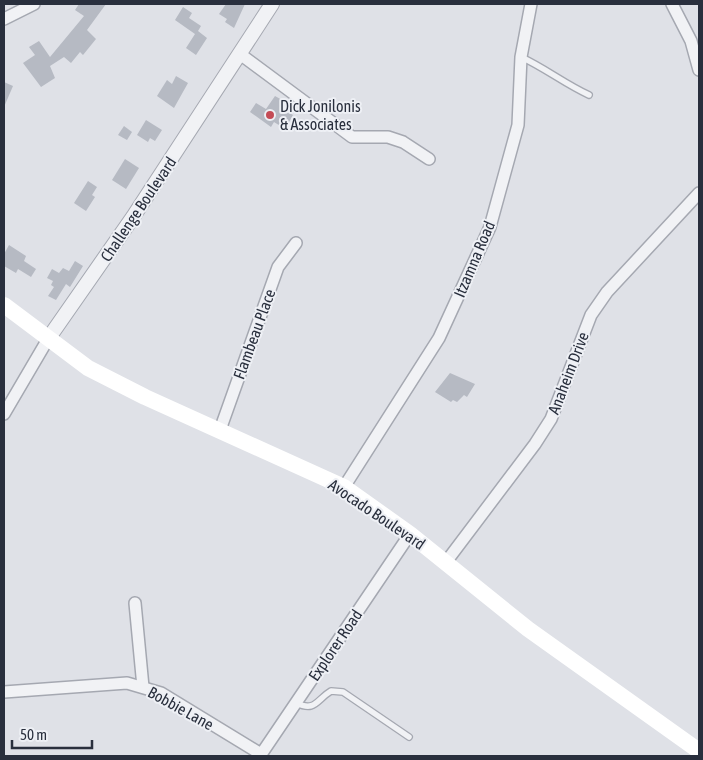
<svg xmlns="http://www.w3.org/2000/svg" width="703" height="760" font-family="'Asap Condensed',sans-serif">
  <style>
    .building { fill: #b6bac3 }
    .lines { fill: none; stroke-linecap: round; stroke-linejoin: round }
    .service-casing { stroke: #a5a8b1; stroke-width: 8 }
    .minor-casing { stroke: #a5a8b1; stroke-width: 14 }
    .tertiary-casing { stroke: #a5a8b1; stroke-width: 16 }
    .service { stroke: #f1f2f5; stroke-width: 5.5 }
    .minor { stroke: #f1f2f5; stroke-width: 11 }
    .tertiary { stroke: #f1f2f5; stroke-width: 14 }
    .secondary { stroke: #fff; stroke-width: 16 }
    .poi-dot { fill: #c44c56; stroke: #eef0f5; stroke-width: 2 }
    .labels { text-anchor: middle; stroke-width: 4; stroke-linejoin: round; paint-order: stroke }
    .poi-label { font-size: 16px; fill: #292f3d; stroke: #eef0f5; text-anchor: start }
    .street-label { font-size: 16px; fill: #292f3d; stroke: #eef0f5 }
  </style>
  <rect width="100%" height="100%" fill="#dfe1e7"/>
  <g class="building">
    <polygon points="79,4 106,4 87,30 96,39 83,55 80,52 71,63 64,57 50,66 55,78 41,87 23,63 35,55 29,47 39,41 50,57 84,16 75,10"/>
    <polygon points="226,4 245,4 234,28 225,22 227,19 219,14"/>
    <polygon points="183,7 192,13 189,18 201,26 198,31 207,38 196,55 186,48 195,34 175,20"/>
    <polygon points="176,76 188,83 174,108 157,96 167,80 172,84"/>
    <polygon points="4,82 13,86 4,107"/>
    <polygon points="275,96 291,105 288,112 293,115 285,129 274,122 271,127 250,112 256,103 266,109"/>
    <polygon points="146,120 162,130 155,141 150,138 148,142 137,135"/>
    <polygon points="124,126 132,132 127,140 118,135"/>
    <polygon points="125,159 139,168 126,189 112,180"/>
    <polygon points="88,181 97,187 92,195 95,197 86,211 74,203"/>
    <polygon points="9,245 26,256 24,261 36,269 31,277 18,269 16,273 4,266 4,254"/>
    <polygon points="75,261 83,266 70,287 66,284 56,300 48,296 54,287 51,285 53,281 47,278 52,269 59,273 63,268 69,271"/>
    <polygon points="450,373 475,384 467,397 464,395 457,402 453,400 451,402 435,392"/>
  </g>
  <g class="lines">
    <defs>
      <g id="service">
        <path d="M521,57c24,11 44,27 68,38"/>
        <path d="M296,703c20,9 20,-3 35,-12l12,1 66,45"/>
      </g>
      <g id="minor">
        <polyline points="672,4 691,41 699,70"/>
        <polyline points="4,19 34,4"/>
        <polyline points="240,54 352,137 388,137 403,142 429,159"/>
        <polyline points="4,414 48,339"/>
        <polyline points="220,430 278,267 296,243"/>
        <polyline points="344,487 439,338 490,227 518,125 521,57 531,4"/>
        <polyline points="446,562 535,444 551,419 591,315 607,292 699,193"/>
        <polyline points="135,603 143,687"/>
        <polyline points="4,692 127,683 161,693 261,754"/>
        <polyline points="260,756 410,534"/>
      </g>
      <polyline id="tertiary" points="48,339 133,217 272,4"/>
    </defs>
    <use href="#service" class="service-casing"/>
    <use href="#minor" class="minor-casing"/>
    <use href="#tertiary" class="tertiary-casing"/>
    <use href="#service" class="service"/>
    <use href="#minor" class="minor"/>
    <use href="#tertiary" class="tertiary"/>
    <polyline class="secondary" points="4,305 88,368 145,397 344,487 410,534 528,629 699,751"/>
  </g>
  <circle class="poi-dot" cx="270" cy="115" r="5"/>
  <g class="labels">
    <g class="poi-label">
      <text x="280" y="112">Dick Jonilonis<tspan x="280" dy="18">&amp; Associates</tspan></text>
    </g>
    <g class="street-label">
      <text transform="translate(138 209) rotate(-56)" y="6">Challenge Boulevard</text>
      <text transform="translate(474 259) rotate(-67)" y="6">Itzamna Road</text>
      <text transform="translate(254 334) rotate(-70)" y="6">Flambeau Place</text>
      <text transform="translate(568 373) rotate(-69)" y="6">Anaheim Drive</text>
      <text transform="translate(377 514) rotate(34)" y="6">Avocado Boulevard</text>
      <text transform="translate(335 645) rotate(-56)" y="6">Explorer Road</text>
      <text transform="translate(181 708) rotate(29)" y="6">Bobbie Lane</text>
    </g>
  </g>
  <rect width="703" height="760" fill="none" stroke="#292f3d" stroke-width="10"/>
  <path d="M12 740v8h80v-8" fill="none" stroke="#292f3d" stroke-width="2.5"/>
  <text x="20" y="740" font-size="15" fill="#292f3d" stroke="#eef0f5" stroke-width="4" paint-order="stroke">50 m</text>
</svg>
